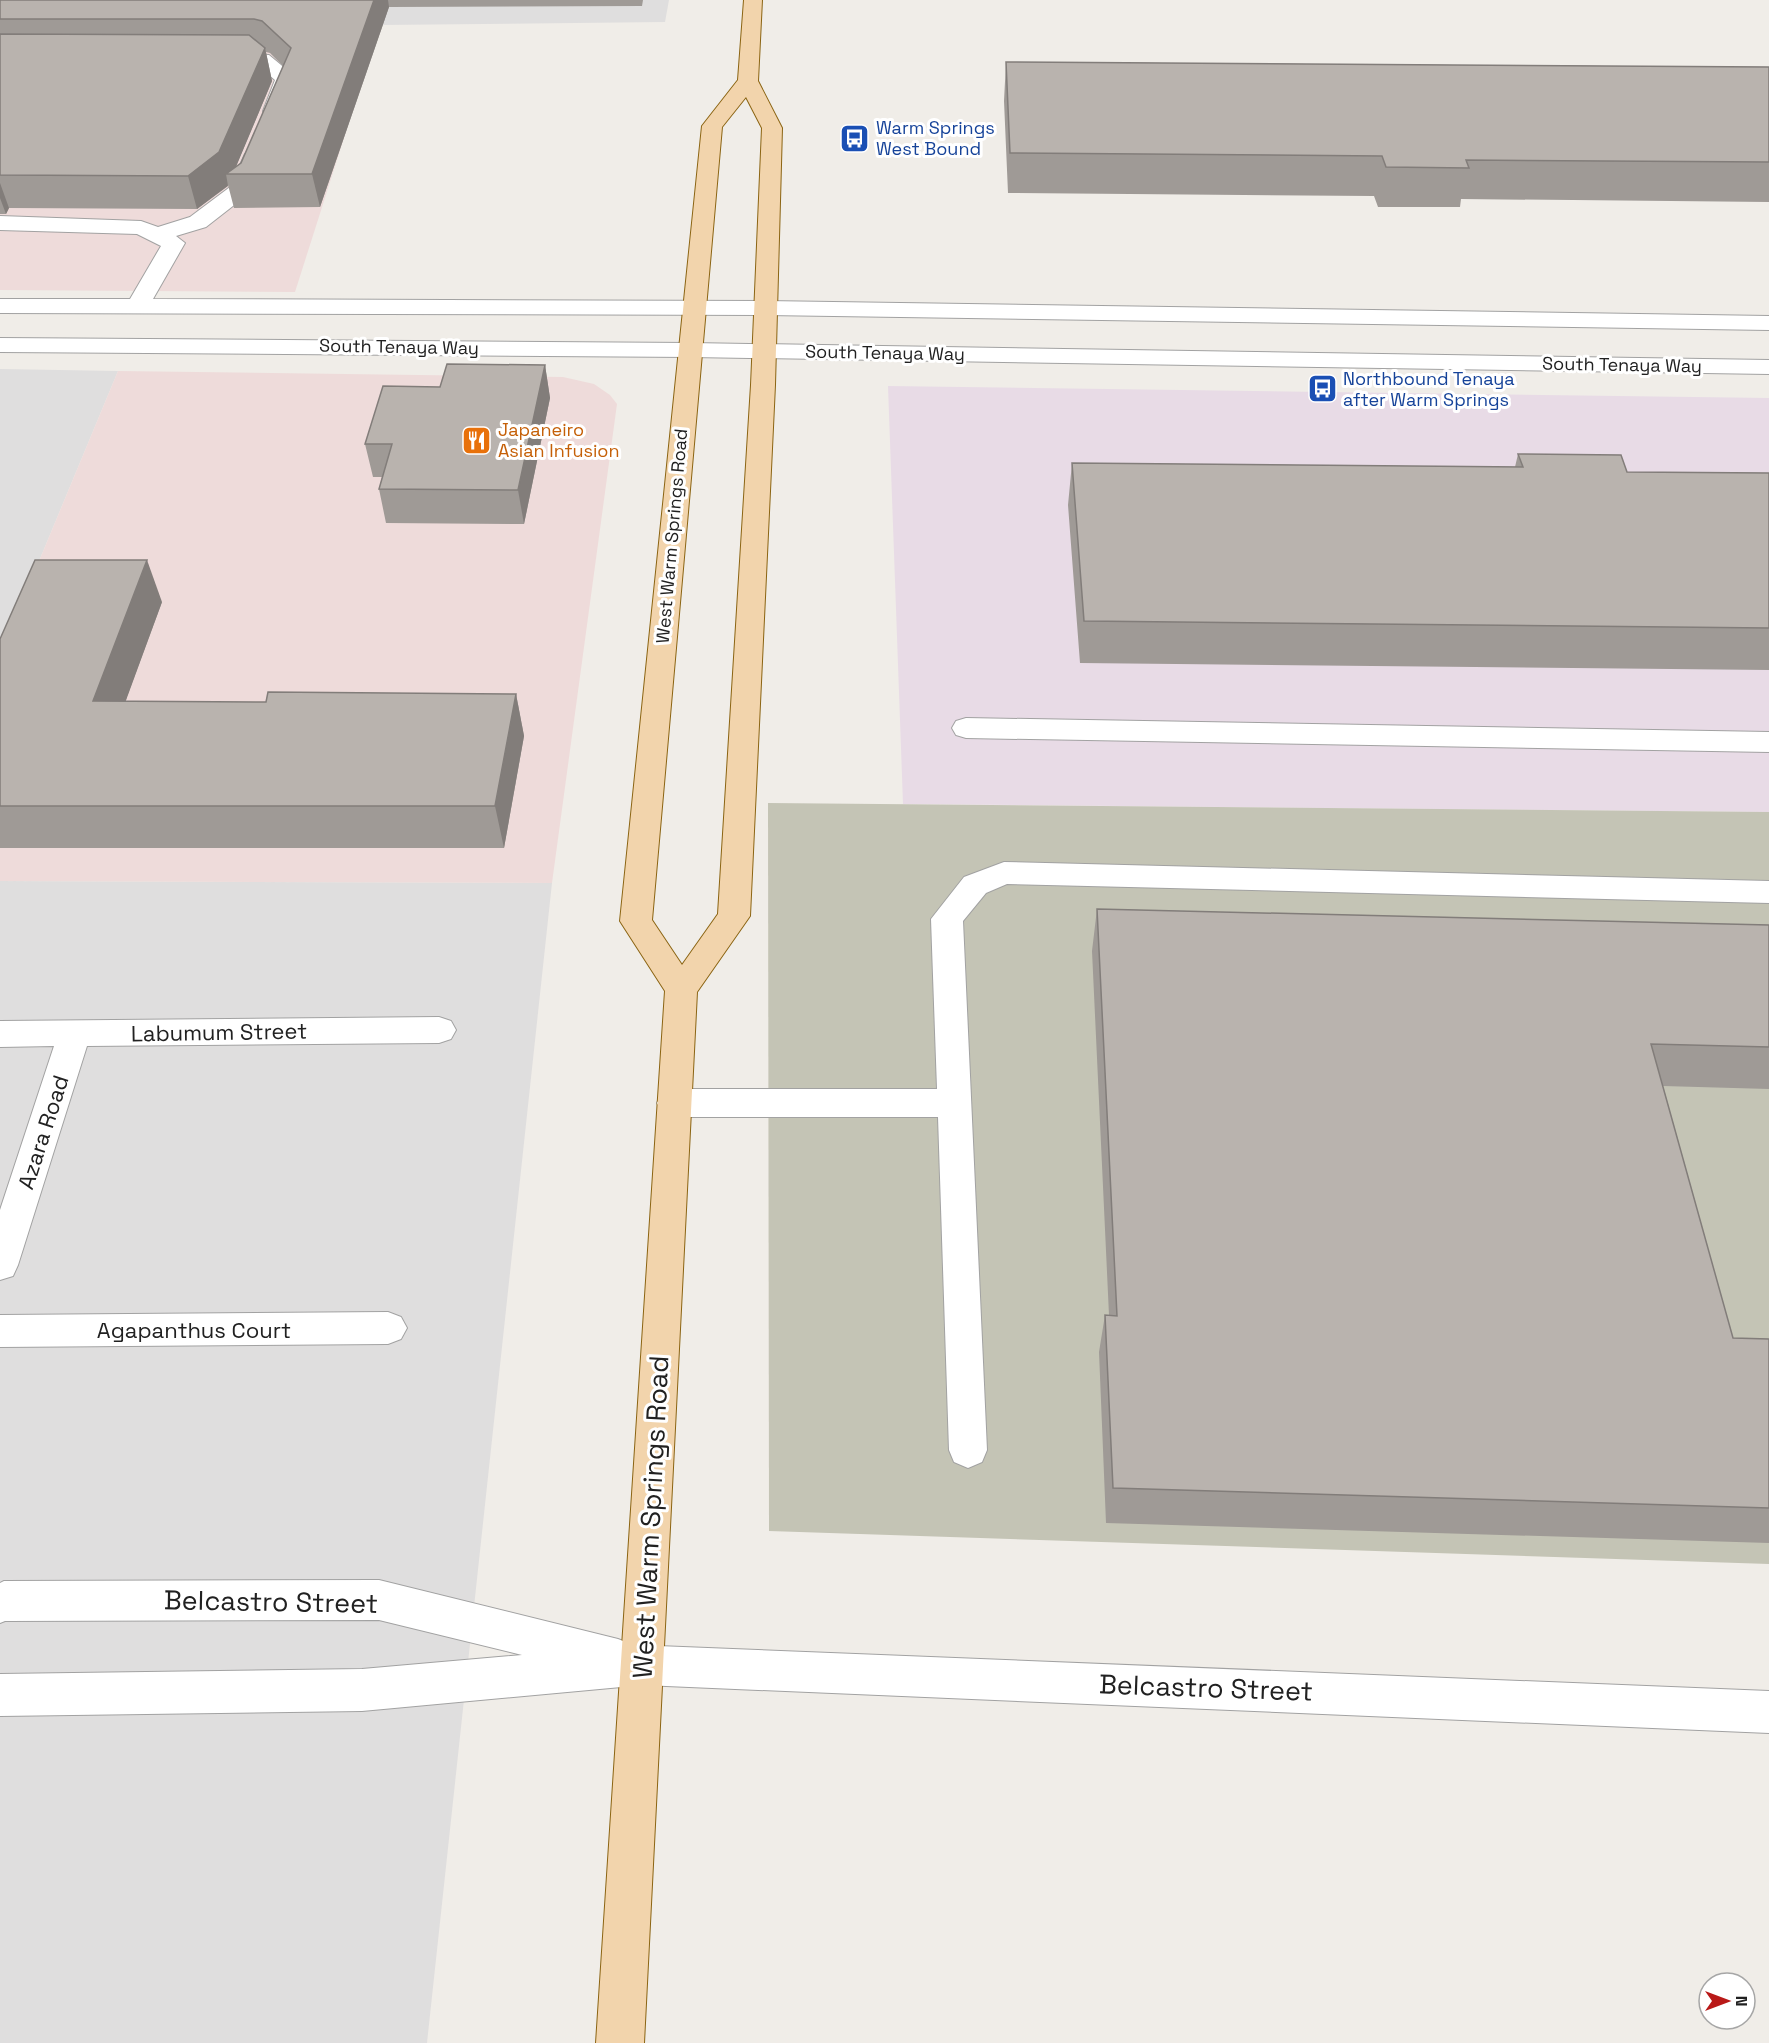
<svg xmlns="http://www.w3.org/2000/svg" width="1769" height="2043" font-family="'Space Grotesk',sans-serif">
  <style>
    .residential { fill: #dfdede }
    .commercial { fill: #eedbda }
    .industrial { fill: #e8dbe6 }
    .construction { fill: #c4c4b5 }
    .lines { fill: none; stroke-linecap: round; stroke-linejoin: round }
    .minor-casing { stroke: #a2a2a2; stroke-width: 2 }
    .major-casing { stroke: #8b6412; stroke-width: 2 }
    .minor { fill: #fff; fill-rule: evenodd }
    .major { fill: #f2d4ac; fill-rule: evenodd }
    .wall { fill: #9f9a96; fill-rule: evenodd }
    .shaded-wall { fill: #827d7a }
    .building { fill: #b9b3ae; stroke: #827d7a; stroke-width: 1.5 }
    .labels { text-anchor: middle; stroke-width: 6; stroke-linejoin: round; paint-order: stroke }
    .far-transit-label { font-size: 18px; fill: #164399; stroke: #fff; text-anchor: start }
    .far-street-label { font-size: 18px; fill: #212121; stroke: #fff }
    .far-food-label { font-size: 18px; fill: #c56008; stroke: #fff; text-anchor: start }
    .street-label { font-size: 22px; fill: #212121; stroke: #fff }
    .near-street-label { font-size: 27px; fill: #212121; stroke: #fff }
  </style>
  <rect width="100%" height="100%" fill="#f0ede8"/>
  <g class="residential">
    <polygon points="0,0 669,0 665,22 380,25"/>
    <polygon points="0,369 118,371 0,655"/>
    <polygon points="0,881 552,883 427,2043 0,2043"/>
  </g>
  <g class="commercial">
    <polygon points="0,23 380,25 295,292 0,290"/>
    <polygon points="118,371 563,377 594,384 610,395 617,404 552,883 0,881 0,655"/>
  </g>
  <polygon class="industrial" points="888,386 1769,398 1769,812 903,804"/>
  <polygon class="construction" points="768,803 1769,812 1769,1564 769,1531"/>
  <g class="lines">
    <defs>
      <g id="minor">
        <polygon points="227,53 269,55 293,75 296,79 280,115 266,115 263,111 275,80 257,65 220,63 217,59 220,55"/>
        <polygon points="252,152 259,154 263,158 247,195 206,227 176,236 185,243 153,299 766,301 1769,316 1769,330 766,315 0,313 0,299 130,299 161,246 137,234 0,230 0,216 141,221 158,227 190,217 230,187 245,154"/>
        <polygon points="0,338 691,343 1769,360 1769,374 691,357 0,352"/>
        <polygon points="966,718 1769,732 1769,752 966,738 956,735 952,728 956,721"/>
        <polygon points="1004,862 1769,881 1769,903 1007,884 986,893 963,921 987,1450 982,1462 968,1468 954,1462 949,1450 938,1117 674,1117 662,1113 657,1103 662,1093 674,1089 937,1089 931,919 964,877"/>
        <polygon points="439,1017 451,1021 456,1030 451,1039 439,1043 87,1046 18,1265 13,1276 0,1280 0,1210 54,1046 0,1047 0,1021"/>
        <polygon points="388,1312 401,1317 407,1328 401,1339 388,1344 0,1347 0,1315"/>
        <polygon points="379,1580 618,1639 633,1645 1769,1691 1769,1733 643,1685 362,1711 0,1716 0,1674 362,1669 522,1655 379,1620 5,1621 0,1623 0,1583 4,1581"/>
      </g>
      <path id="major" d="M744,0h18l-4,81 24,47 -7,257 -25,531 -53,76 -53,1051h-48l69,-1052 -45,-70 82,-795 36,-46zM746,97l16,31 -11,257 -33,529 -36,51 -30,-45 70,-793z"/>
    </defs>
    <use href="#minor" class="minor-casing"/>
    <use href="#major" class="major-casing"/>
    <use href="#minor" class="minor"/>
    <use href="#major" class="major"/>
  </g>
  <g class="wall">
    <path d="M0,0h643l-1,6 -253,1 -69,200 -86,1 -6,-23 -31,24 -188,-1 -3,6h-6zM266,52l4,1 13,13 -42,97 -5,3 36,-85z"/>
    <polygon points="1006,62 1769,67 1769,202 1461,199 1460,207 1378,207 1374,196 1008,193 1004,101"/>
    <polygon points="545,365 550,398 524,524 386,523 379,489 382,477 373,477 365,444 440,387"/>
    <polygon points="1518,454 1627,472 1769,473 1769,670 1080,663 1068,505 1072,463 1515,467"/>
    <polygon points="162,602 125,702 266,702 516,694 524,736 504,848 0,848 0,639"/>
    <polygon points="1097,909 1769,925 1769,1089 1663,1086 1733,1338 1769,1339 1769,1543 1106,1523 1099,1352 1105,1315 1109,1315 1092,951"/>
  </g>
  <g class="shaded-wall">
    <polygon points="374,0 388,0 389,7 320,207 312,174"/>
    <polygon points="265,48 272,81 233,174 226,174 228,186 197,209 188,176"/>
    <polygon points="0,183 9,208 6,214 0,198"/>
    <polygon points="545,365 550,398 524,524 518,490"/>
    <polygon points="147,560 162,602 110,744 93,701"/>
    <polygon points="516,694 524,736 504,848 495,806"/>
  </g>
  <g class="building">
    <polygon points="0,0 374,0 312,174 226,174 241,163 291,48 262,21 254,19 0,19"/>
    <polygon points="0,34 249,35 265,48 219,152 188,176 0,175"/>
    <polygon points="1006,62 1769,67 1769,162 1466,160 1469,168 1386,167 1382,156 1010,153"/>
    <polygon points="447,364 545,365 518,490 379,489 392,444 365,444 383,386 440,387"/>
    <polygon points="1518,454 1621,455 1627,472 1769,473 1769,628 1084,621 1072,463 1523,467"/>
    <polygon points="35,560 147,560 93,701 266,702 268,692 516,694 495,806 0,806 0,639"/>
    <polygon points="1097,909 1769,925 1769,1047 1651,1044 1733,1338 1769,1339 1769,1508 1113,1488 1105,1315 1117,1316"/>
  </g>
  <defs>
    <symbol id="bus-square" viewBox="-11 -11 22 22"><rect x="-9" y="-9" width="18" height="18" rx="4" fill="#1a4fb4" stroke="#fff"/><path d="M-5-6H5V4H4V6H2V4H-2V6H-4V4H-5ZM-3.5-4V0h7V-4ZM-3.5 1.2v1.5H-2V1.2ZM2 1.2v1.5H3.5V1.2Z" fill="#fff"/></symbol>
    <symbol id="restaurant-square" viewBox="-11 -11 22 22"><rect x="-9" y="-9" width="18" height="18" rx="4" fill="#e8710a" stroke="#fff"/><path d="M-5-6h1v4h1v-4h1v4h1v-4h1v5L-1.5 .5V6h-2V.5L-5-1ZM5-6V6H3V1.5H1.5Q1.5-4 5-6Z" fill="#fff"/></symbol>
  </defs>
  <g fill-rule="evenodd">
    <use href="#bus-square" x="838" y="122" width="33" height="33"/>
    <use href="#bus-square" x="1306" y="372" width="33" height="33"/>
    <use href="#restaurant-square" x="460" y="424" width="33" height="33"/>
  </g>
  <g class="labels">
    <g class="far-transit-label">
      <text x="876" y="134">Warm Springs<tspan x="876" dy="21">West Bound</tspan></text>
      <text x="1343" y="385">Northbound Tenaya<tspan x="1343" dy="21">after Warm Springs</tspan></text>
    </g>
    <g class="far-street-label">
      <text transform="translate(399 347) rotate(1)" y="6">South Tenaya Way</text>
      <text transform="translate(885 353) rotate(1)" y="6">South Tenaya Way</text>
      <text transform="translate(1622 365) rotate(1)" y="6">South Tenaya Way</text>
      <text transform="translate(672 536) rotate(-85)" y="6">West Warm Springs Road</text>
    </g>
    <g class="far-food-label">
      <text x="498" y="436">Japaneiro<tspan x="498" dy="21">Asian Infusion</tspan></text>
    </g>
    <g class="street-label">
      <text transform="translate(219 1032) rotate(-1)" y="8">Labumum Street</text>
      <text transform="translate(43 1132) rotate(-72)" y="8">Azara Road</text>
      <text x="194" y="1338">Agapanthus Court</text>
    </g>
    <g class="near-street-label">
      <text transform="translate(651 1517) rotate(-87)" y="9">West Warm Springs Road</text>
      <text transform="translate(271 1602) rotate(1)" y="9">Belcastro Street</text>
      <text transform="translate(1206 1688) rotate(2)" y="9">Belcastro Street</text>
    </g>
  </g>
  <g transform="translate(1727 2001) rotate(90)"><circle r="28" fill="#ffffff" stroke="#a6a6a6" stroke-width="1.5"/>
  <path d="M0-4.5L10 22L0 15L-10 22Z" fill="#b91918"/>
  <text y="-9" font-size="16" font-weight="bold" text-anchor="middle" fill="#212121">N</text>
  </g>
</svg>
